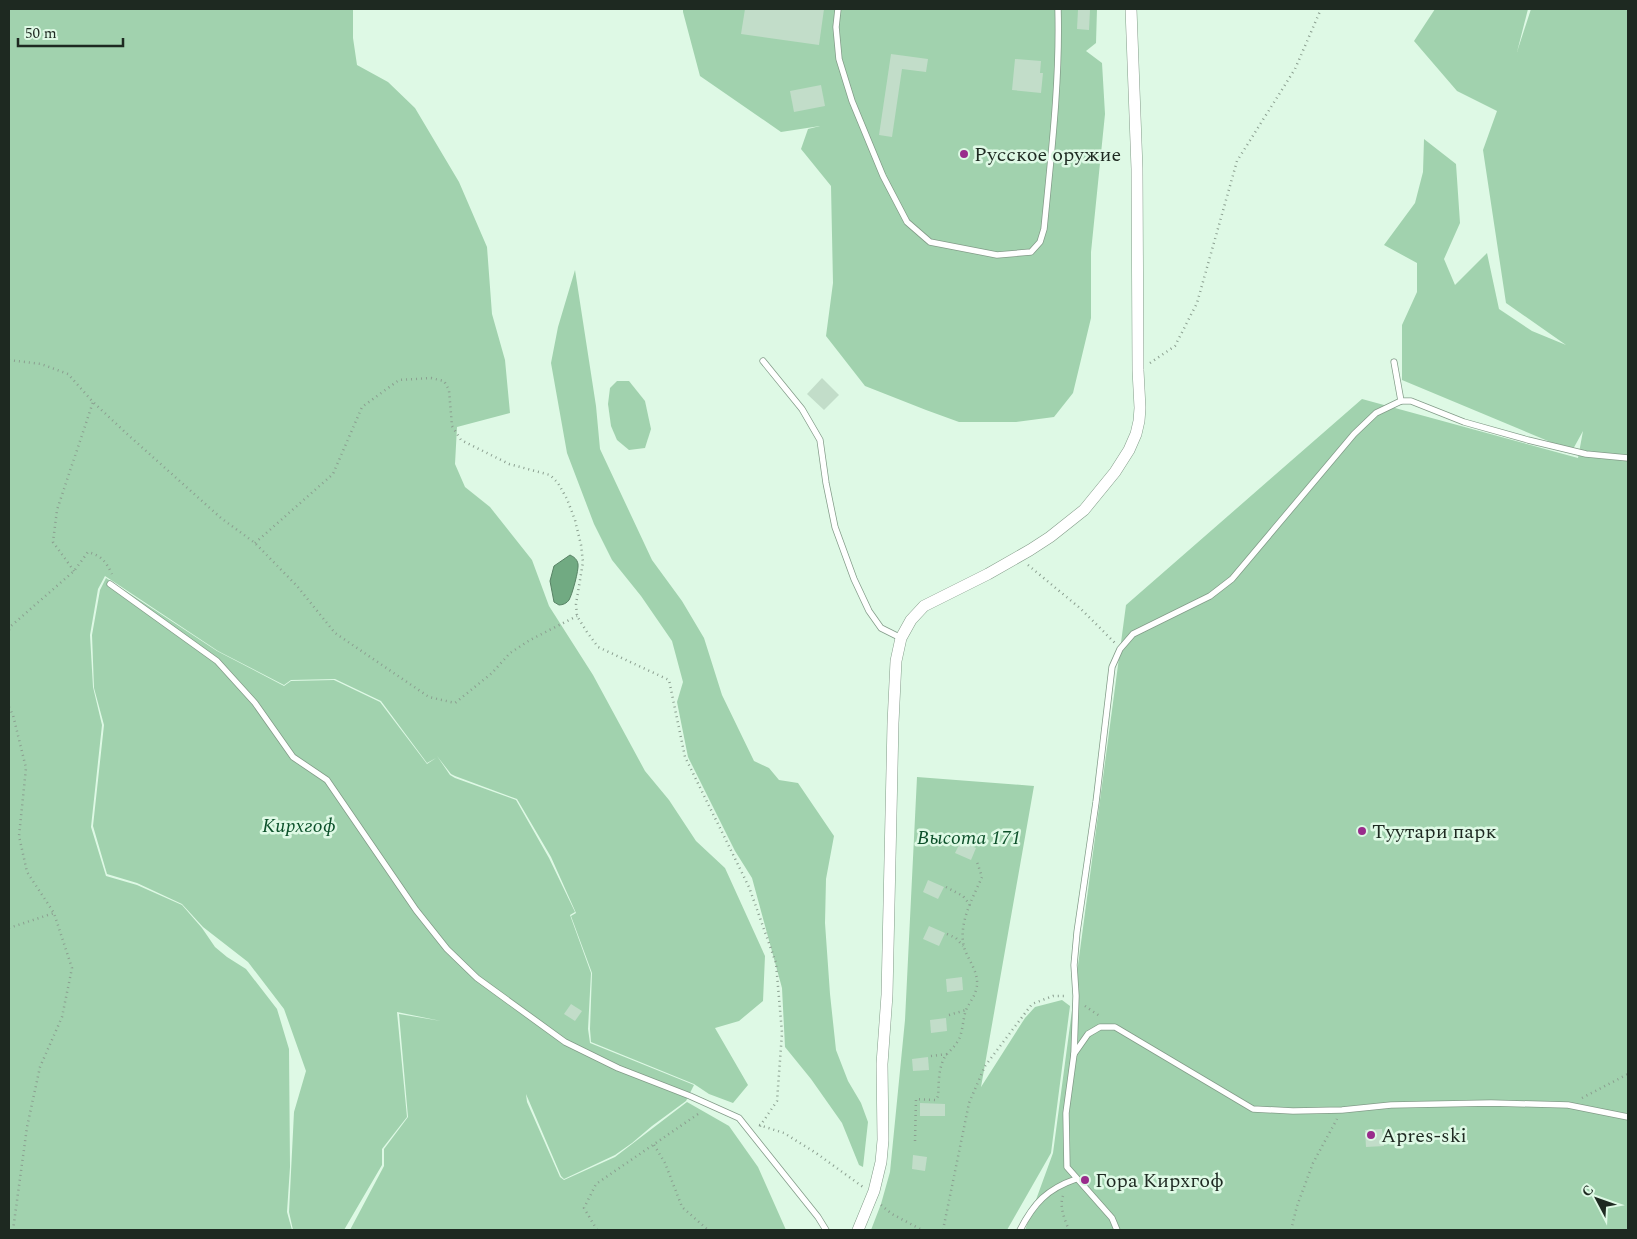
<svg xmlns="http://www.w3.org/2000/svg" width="1637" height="1239" font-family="Spectral,serif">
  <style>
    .green { fill: #a1d2ae }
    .water { fill: #71aa82; stroke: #588365 }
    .building { fill: #c2ddc9 }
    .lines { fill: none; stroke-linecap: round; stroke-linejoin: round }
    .service-casing { stroke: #839c89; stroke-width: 7 }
    .minor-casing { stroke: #839c89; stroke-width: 12 }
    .path { stroke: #8b9f90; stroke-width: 2.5; stroke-dasharray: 1 4; stroke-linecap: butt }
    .service { stroke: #fff; stroke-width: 5.5 }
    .minor { stroke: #fff; stroke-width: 11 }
    .poi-dot { fill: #992c8c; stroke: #def9e5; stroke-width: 2 }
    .labels { text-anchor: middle; stroke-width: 5; stroke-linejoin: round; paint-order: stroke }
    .poi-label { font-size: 20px; fill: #1e2921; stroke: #def9e5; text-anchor: start }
    .park-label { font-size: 20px; font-style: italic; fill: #0d512b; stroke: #def9e5 }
  </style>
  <rect width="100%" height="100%" fill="#def9e5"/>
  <g class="green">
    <polygon points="9,9 353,9 353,38 357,65 388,82 415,108 459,182 487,247 492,314 505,360 510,413 457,427 455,464 465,487 490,507 532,560 549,606 593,675 645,771 669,800 696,841 725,868 765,956 763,1001 739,1021 715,1028 748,1085 733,1103 709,1094 694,1084 591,1042 590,1029 592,973 571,916 576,913 551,857 517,799 455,776 451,774 437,756 450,775 455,778 516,800 549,858 575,912 570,915 591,973 588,1029 590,1043 694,1085 686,1101 652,1126 632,1143 615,1155 564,1179 561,1176 526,1094 527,1102 560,1177 564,1180 615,1157 687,1102 729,1126 758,1167 786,1230 350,1230 384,1166 384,1149 408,1117 399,1014 441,1021 397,1012 407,1117 382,1149 382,1165 344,1230 293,1230 289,1212 294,1112 306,1071 284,1009 248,962 203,927 182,904 137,883 107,874 93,826 104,725 94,688 92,635 100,590 106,578 217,651 284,686 291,681 334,680 380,702 427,764 436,758 427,763 381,701 335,679 291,680 284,685 218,651 105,576 98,589 90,635 93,687 102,725 91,827 106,876 137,885 182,905 202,928 215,947 227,957 246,969 277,1009 289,1049 290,1167 287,1212 292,1230 9,1230"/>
    <polygon points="683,9 1097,9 1096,43 1086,51 1102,63 1105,114 1091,252 1091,318 1073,393 1054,417 1016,422 959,422 926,410 865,386 826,336 833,283 831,186 801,149 808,129 820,126 781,132 700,76 683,12"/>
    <polygon points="1435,9 1528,9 1517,52 1531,9 1628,9 1628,1230 1025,1230 1053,1153 1126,605 1362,399 1578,458 1583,431 1572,451 1402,380 1402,325 1417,292 1417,263 1384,245 1415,203 1423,172 1424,139 1456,164 1460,223 1444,259 1455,285 1487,253 1499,309 1532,331 1566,345 1506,303 1483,150 1497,111 1457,91 1414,41"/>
    <polygon points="575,270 596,406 600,449 652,560 682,601 704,638 722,695 754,761 769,768 779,780 798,783 834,836 826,879 825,923 830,994 836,1050 848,1081 861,1103 868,1122 863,1167 859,1165 842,1123 811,1079 785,1047 782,988 752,878 735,851 688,757 677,702 683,682 672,641 641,596 612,560 594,524 567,453 551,363 558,327"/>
    <polygon points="617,381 629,381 645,401 651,429 645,448 629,450 617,440 611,426 608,404 610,388"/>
    <polygon points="917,777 1034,786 981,1087 1025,1018 1035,1007 1062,1000 1070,1006 1051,1153 1007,1230 871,1230 881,1204 890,1172 905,1020"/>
  </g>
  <path class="water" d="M570,555c4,2 7,4 8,9 1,6 -6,31 -9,36 -2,3 -6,5 -10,5l-5,-3 -4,-21 4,-15z"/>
  <g class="building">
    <polygon points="745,9 824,9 819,45 741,34"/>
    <polygon points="1078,10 1090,10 1089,30 1077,29"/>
    <polygon points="891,54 928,59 926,72 902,69 892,137 879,135"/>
    <polygon points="1015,59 1041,61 1040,73 1043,73 1041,93 1012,90"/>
    <polygon points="821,85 825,106 794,112 790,91"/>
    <polygon points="822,378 839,395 824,410 807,394"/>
    <polygon points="961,841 976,848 971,860 955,853"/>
    <polygon points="928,880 944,887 938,899 923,892"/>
    <polygon points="929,926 945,933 939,946 923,939"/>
    <polygon points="962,977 963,990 947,992 946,979"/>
    <polygon points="571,1004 582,1011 575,1021 564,1014"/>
    <polygon points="946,1018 947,1031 931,1033 930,1020"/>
    <polygon points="928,1057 929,1070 913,1071 912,1059"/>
    <polygon points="920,1103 945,1104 945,1116 920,1116"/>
    <polygon points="1382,1129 1384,1146 1366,1147 1365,1130"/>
    <polygon points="913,1155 927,1157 925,1171 912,1169"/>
  </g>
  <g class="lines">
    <defs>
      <g id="service">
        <path d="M838,9l-2,18 3,32 13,42 31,75 24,46 23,20 67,13 34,-3 9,-10 4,-13c7,-73 16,-147 14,-220"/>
        <polyline points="763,361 802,409 820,440 826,483 835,527 854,579 869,611 881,628 901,638"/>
        <polyline points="1394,362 1401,401 1411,401 1464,422 1528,440 1586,454 1628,458"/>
        <polyline points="110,584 217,661 255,703 293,757 327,780 416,910 447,949 477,978 565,1042 618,1068 690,1096 739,1118 818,1217 826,1230"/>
        <polyline points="1074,1054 1076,996 1074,965 1077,932 1096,802 1112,667 1120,649 1133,634 1210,596 1232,579 1354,434 1376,413 1401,401"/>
        <path d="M1020,1230c14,-27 27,-41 56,-51"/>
        <polyline points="1117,1230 1112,1218 1067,1167 1066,1113 1074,1054 1088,1034 1100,1027 1115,1027 1253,1109 1293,1111 1342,1110 1391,1105 1491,1103 1568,1105 1628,1117"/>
      </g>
      <polyline id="minor" points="858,1230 874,1191 881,1162 883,1140 882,1064 887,995 893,723 896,661 901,638 911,620 924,606 988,574 1030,550 1050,537 1084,510 1115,472 1129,450 1136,434 1139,421 1140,408 1138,370 1137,169 1131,9"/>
    </defs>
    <use href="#service" class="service-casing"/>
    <use href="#minor" class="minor-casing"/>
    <g class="path">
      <polyline points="9,360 41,364 68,374 93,402 126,433 221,518 255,543 297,586 335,633 429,697 455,703 492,673 510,653 530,640 577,616"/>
      <polyline points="1150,363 1175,346 1197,303 1237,161 1295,69 1321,9"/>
      <polyline points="255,543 333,474 362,407 399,380 431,378 444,381 449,390 452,426 461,440 509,464 550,475 558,483 567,499 575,520 581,545 583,562 576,604 577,616 587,632 598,647 669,680 685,757 749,887 776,963 782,1033 777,1101 758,1129"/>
      <polyline points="1028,565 1081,609 1115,643"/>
      <polyline points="74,571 53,542 57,510 93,402"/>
      <path d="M9,630l2,-4 63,-55 14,-19c14,4 18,10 24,22"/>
      <polyline points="9,707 13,715 26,768 19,836 27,872 54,913 72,968 62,1017 40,1067 27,1127 13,1230"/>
      <polyline points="946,887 963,896 970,905"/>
      <polyline points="9,928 54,913"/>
      <polyline points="947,934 956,938 963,946"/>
      <polyline points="1085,1006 1101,1017"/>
      <polyline points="949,1015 966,1010"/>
      <polyline points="931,1056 948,1054"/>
      <polyline points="1582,1098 1628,1074"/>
      <polyline points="759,1125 784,1133 816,1153 863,1187"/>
      <path d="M915,1141l1,-42 20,1 2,-4c1,-13 0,-29 8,-41 5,-5 11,-11 14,-18 3,-9 3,-18 6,-27 3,-7 8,-12 10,-20 5,-16 -8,-29 -12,-43 -6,-24 9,-49 18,-70l-5,-15"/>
      <polyline points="654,1145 665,1163 682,1207 708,1230"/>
      <path d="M1063,1196c-4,10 2,25 6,34"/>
      <polyline points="881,1205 892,1214 922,1230"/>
      <polyline points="597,1230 584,1208 596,1184 701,1112"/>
      <polyline points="943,1230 969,1103 985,1066 1032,1004 1053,996 1067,996"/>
      <polyline points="1291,1230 1297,1206 1313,1163 1337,1119"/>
    </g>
    <use href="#service" class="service"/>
    <use href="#minor" class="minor"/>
  </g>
  <g class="poi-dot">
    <circle cx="964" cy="154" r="5"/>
    <circle cx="1362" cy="831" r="5"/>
    <circle cx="1371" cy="1135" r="5"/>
    <circle cx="1085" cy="1180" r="5"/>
  </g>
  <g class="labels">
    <g class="poi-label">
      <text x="974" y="161">Русское оружие</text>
      <text x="1372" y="838">Туутари парк</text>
      <text x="1381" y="1142">Apres-ski</text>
      <text x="1095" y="1187">Гора Кирхгоф</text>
    </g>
    <g class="park-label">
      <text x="299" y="832">Кирхгоф</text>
      <text x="969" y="844">Высота 171</text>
    </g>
  </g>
  <rect width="1637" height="1239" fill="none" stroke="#1e2921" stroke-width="20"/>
  <g transform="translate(1597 1199) rotate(311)" stroke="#def9e5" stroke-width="4" paint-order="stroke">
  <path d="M0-4L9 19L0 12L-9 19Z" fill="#1e2921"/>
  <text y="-8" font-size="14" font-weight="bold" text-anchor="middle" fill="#1e2921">С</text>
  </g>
  <path d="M18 38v8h105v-8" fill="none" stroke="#1e2921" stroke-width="2.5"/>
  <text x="25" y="38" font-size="15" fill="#1e2921" stroke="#def9e5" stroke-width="4" paint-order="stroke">50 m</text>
</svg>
